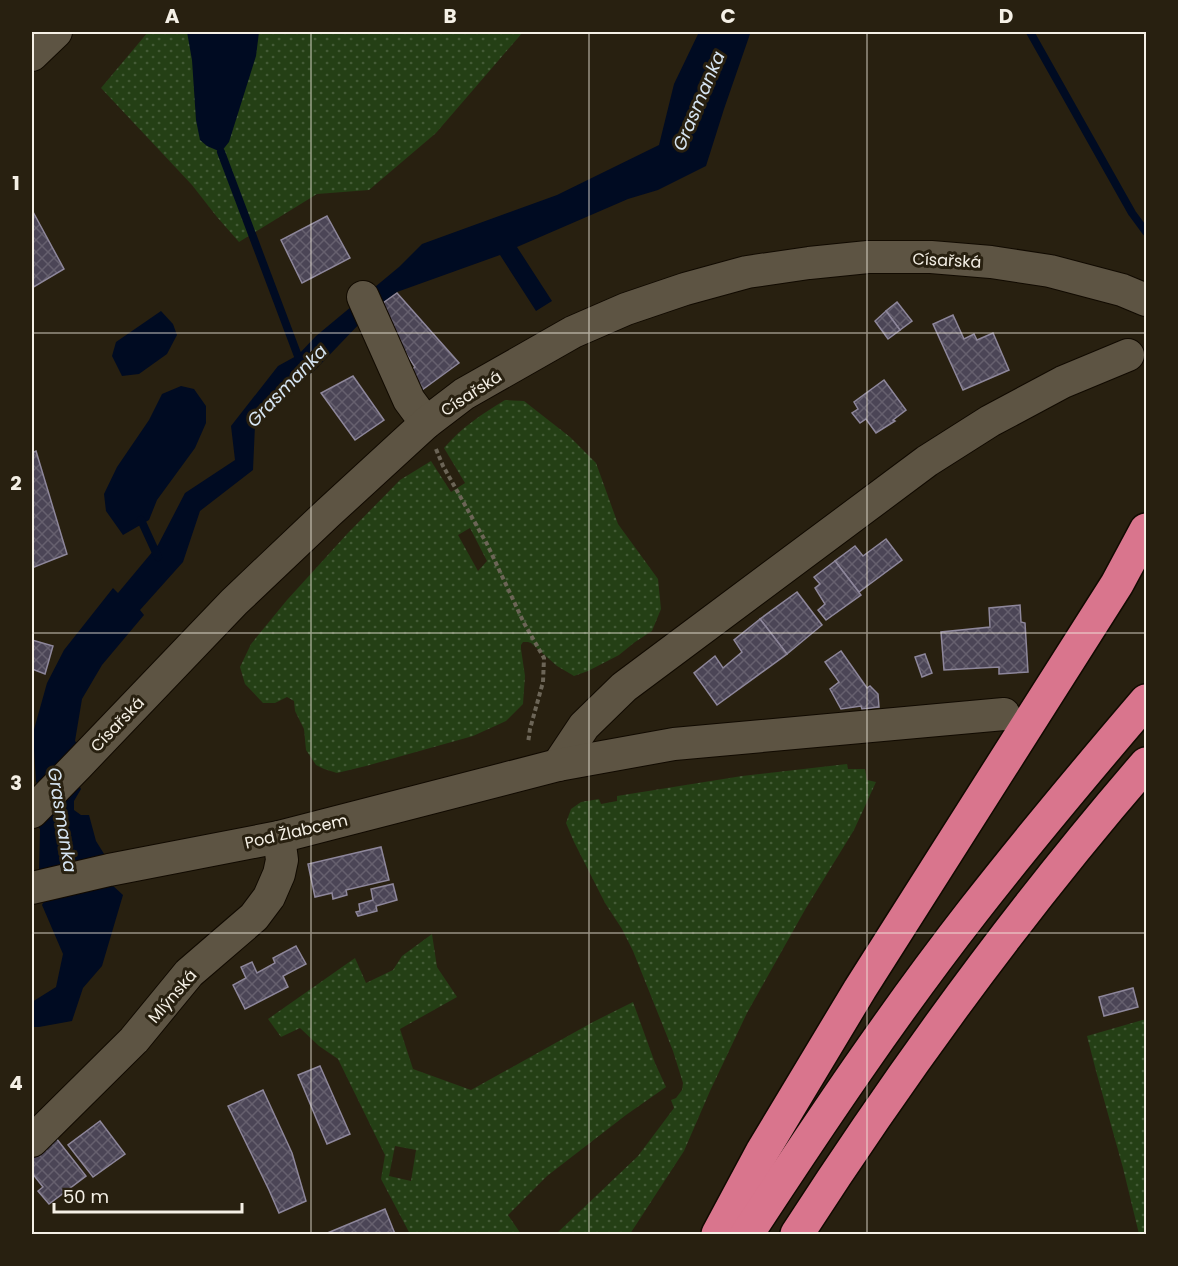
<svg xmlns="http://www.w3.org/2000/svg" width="1178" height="1266" font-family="Poppins,sans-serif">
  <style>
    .grass { fill: url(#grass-dots); fill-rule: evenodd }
    .water { fill: #000b22 }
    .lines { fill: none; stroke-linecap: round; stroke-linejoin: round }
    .stream { stroke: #000b22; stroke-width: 8 }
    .building { fill: url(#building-cross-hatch); stroke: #8e879b; stroke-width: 1.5 }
    .minor-casing { stroke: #110a00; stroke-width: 34 }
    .highway-casing { stroke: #110a00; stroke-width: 36 }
    .path { stroke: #6c6557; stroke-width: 4; stroke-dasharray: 4.5 3; stroke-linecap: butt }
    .minor { stroke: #5d5443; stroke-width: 32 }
    .highway { stroke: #d9758d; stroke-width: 33 }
    .grid { fill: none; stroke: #f5f0e6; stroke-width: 1.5; stroke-opacity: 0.55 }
    .labels { text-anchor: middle; stroke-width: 6; stroke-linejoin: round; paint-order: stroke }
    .street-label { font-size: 16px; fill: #f5f0e6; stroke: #282010 }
    .water-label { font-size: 18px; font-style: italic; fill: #d7e6f4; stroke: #282010 }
    .neatline { fill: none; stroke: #f5f0e6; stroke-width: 2 }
    .grid-label { font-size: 20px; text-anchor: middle; font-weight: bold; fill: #f5f0e6 }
  </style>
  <defs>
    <pattern id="grass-dots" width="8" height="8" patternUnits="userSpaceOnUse" patternTransform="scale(1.5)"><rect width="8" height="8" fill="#243f15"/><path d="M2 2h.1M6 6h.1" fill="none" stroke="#445b37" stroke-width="1.8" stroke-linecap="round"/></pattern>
    <pattern id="building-cross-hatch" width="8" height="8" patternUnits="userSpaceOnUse" patternTransform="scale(1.5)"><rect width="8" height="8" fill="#4b4556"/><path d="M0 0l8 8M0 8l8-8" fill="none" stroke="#66606e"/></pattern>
  </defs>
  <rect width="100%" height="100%" fill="#282010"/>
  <g class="grass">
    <polygon points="148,32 523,32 436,133 369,190 317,194 239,242 217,217 192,185 101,88"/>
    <path d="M505,400l19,1 46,36 26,26 22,61 40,55 3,30 -9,22 -17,11 -16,13 -31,16 -14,5 -17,-10 -26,-23 -3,-1h-5l-2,3v4l4,27 -2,28 -17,17 -33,15 -107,30 -29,7 -13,-4 -8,-4 -10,-15 -2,-21 -9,-18 -1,-10 -7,-4 -12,6h-12l-18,-19 -5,-17 11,-23 36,-44 60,-66 53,-54 31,-19 20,31 14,-9 -21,-35c18,-21 38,-34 61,-48zM470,528l17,33 -9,10 -20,-36z"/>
    <polygon points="847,764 848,769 865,769 867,780 876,782 854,830 806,908 747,1013 710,1091 684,1151 630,1234 556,1234 638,1156 674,1108 671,1100 676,1098 682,1090 683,1083 673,1051 633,951 622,929 605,903 574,842 566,823 571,809 581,802 599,799 601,804 617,801 617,796 742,776"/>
    <path d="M432,934l5,33 20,30 -57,32 13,40 58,21 122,-68 40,-20 22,61 11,24 -40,28 -79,61 -39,39 13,19h-111l-29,-55 4,-24 -47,-96 -19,-13 -19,-18 -19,9 -13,-18 87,-61 11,25 27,-13 9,-14zM395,1146l21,4 -5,31 -22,-5z"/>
    <polygon points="1146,1019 1146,1234 1139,1234 1123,1168 1096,1071 1087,1036"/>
  </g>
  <g class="water">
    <polygon points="187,32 259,32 256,56 229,142 221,152 207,146 200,140 196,120 192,60"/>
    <polygon points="699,32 758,32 750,34 724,109 706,166 658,190 628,199 517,247 552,301 536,311 500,255 397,292 376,308 363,320 316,369 255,425 253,470 200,511 183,562 140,610 144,615 102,665 82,699 75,741 78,744 79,785 81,789 74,801 74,810 81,815 89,815 96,841 106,857 111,884 123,895 102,966 83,988 72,1021 39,1027 32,1027 32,1002 56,987 63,954 42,905 45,899 39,872 40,829 37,826 39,785 36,782 33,733 47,683 64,650 113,588 118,593 158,545 185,493 235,460 231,426 278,366 298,355 316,336 399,267 422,244 557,195 659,145 674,84"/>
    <polygon points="161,311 173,324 177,335 167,354 139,374 122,376 112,356 116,342"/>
    <polygon points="181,386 194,389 206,406 206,423 195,448 157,500 149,520 123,535 106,511 104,494 117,467 149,420 162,394"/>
  </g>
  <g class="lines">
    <g class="stream">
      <polyline points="1030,32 1132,213 1146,232"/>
      <polyline points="221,152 301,364"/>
      <polyline points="141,520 158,557"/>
    </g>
  </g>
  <g class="building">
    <polygon points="32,210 64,269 32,288"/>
    <polygon points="327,216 350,258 302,283 281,240"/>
    <polygon points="397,293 459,363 422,390 409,372 415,367 376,308"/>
    <polygon points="897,302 912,321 900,330 886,311"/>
    <polygon points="886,311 900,330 888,339 875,321"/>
    <polygon points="953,315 964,339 974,334 977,340 993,333 1009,370 963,390 933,324"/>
    <polygon points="353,376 384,420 355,440 321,393"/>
    <polygon points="884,380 906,410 893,420 895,421 876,433 866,419 860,423 852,413 858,409 854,402"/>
    <polygon points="36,451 67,554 32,568 32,453"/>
    <polygon points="886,539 902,560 859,592 835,561 855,546 863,556"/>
    <polygon points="835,561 861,595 826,620 818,610 825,604 815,588 820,584 814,577"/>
    <polygon points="797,592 822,625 787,654 760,619"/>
    <polygon points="1020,605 1021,622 1025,623 1028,672 999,674 999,667 944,670 941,632 990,627 989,608"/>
    <polygon points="760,619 787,654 717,705 694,673 715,656 723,668 742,652 734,640"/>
    <polygon points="32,640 53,646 45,674 32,669"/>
    <polygon points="841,651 867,688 870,686 878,694 879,707 862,709 861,706 841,709 830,689 839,682 825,662"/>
    <polygon points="925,654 932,673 922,677 915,657"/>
    <polygon points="381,847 389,880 346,890 347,895 333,899 332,893 315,897 308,864"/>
    <polygon points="393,884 397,900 376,906 377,911 358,916 356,912 360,911 359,904 373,900 371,889"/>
    <polygon points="296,946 306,964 283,976 288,987 245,1009 233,985 246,978 241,967 252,962 257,973 275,963 273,958"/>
    <polygon points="1133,988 1138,1007 1104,1016 1099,997"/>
    <polygon points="320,1066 350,1134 327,1144 298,1075"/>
    <polygon points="263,1090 292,1153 306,1201 279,1213 269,1190 228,1106"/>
    <polygon points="100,1121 125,1154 93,1177 68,1145"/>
    <polygon points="52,1133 86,1176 49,1204 38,1191 43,1187 32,1173 32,1151"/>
    <polygon points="385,1209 395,1234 325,1234"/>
  </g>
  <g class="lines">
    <defs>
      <g id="minor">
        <polyline points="32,55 56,32"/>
        <polyline points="363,297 409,400 426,423"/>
        <polyline points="558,765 584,726 624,687 927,461 990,421 1063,382 1128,355"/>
        <polyline points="32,812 78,765 234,602 329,512 426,423 464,394 573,332 626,309 685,289 747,272 809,263 868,257 931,257 991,262 1050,271 1122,290 1146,300"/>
        <polyline points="32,888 109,870 279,837 558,765 674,744 1004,714"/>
        <polyline points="32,1141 134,1040 189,973 254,917 269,897 279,874 282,860 279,837"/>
      </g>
      <g id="highway">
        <polyline points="718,1234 762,1152 860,989 1117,584 1146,530"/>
        <path d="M747,1234c72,-110 145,-219 226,-323 56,-72 114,-141 173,-210"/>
        <path d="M797,1234c106,-164 221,-322 349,-470"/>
      </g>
    </defs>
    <use href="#minor" class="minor-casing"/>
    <use href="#highway" class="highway-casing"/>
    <g class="path">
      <polyline points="436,449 443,466 487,544 524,623 544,658 543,682 530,729 528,743"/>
      <polyline points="1145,999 1146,999"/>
    </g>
    <use href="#minor" class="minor"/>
    <use href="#highway" class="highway"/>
  </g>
  <path class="grid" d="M311,32v1202M589,32v1202M867,32v1202M32,333h1114M32,633h1114M32,933h1114"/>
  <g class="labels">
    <g class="street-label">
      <text transform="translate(947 260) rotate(3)" y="6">Císařská</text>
      <text transform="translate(471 393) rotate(-33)" y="6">Císařská</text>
      <text transform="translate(117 724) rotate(-46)" y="6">Císařská</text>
      <text transform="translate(296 831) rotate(-13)" y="6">Pod Žlabcem</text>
      <text transform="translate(172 996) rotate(-49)" y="6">Mlýnská</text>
    </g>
    <g class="water-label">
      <text transform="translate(699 101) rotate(-67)" y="6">Grasmanka</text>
      <text transform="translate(287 386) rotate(-46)" y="6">Grasmanka</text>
      <text transform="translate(62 820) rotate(81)" y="6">Grasmanka</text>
    </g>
  </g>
  <rect width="1178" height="1266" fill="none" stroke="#282010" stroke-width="66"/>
  <path d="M54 1203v9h188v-9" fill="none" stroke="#f5f0e6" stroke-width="3"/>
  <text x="63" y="1203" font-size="18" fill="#f5f0e6" stroke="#282010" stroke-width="4.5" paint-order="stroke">50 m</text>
  <rect x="33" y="33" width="1112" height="1200" class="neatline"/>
  <g class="grid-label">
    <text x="172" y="23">A</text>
    <text x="450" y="23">B</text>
    <text x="728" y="23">C</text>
    <text x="1006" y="23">D</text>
    <text x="16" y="190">1</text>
    <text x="16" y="490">2</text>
    <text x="16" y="790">3</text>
    <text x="16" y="1090">4</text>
  </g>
</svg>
